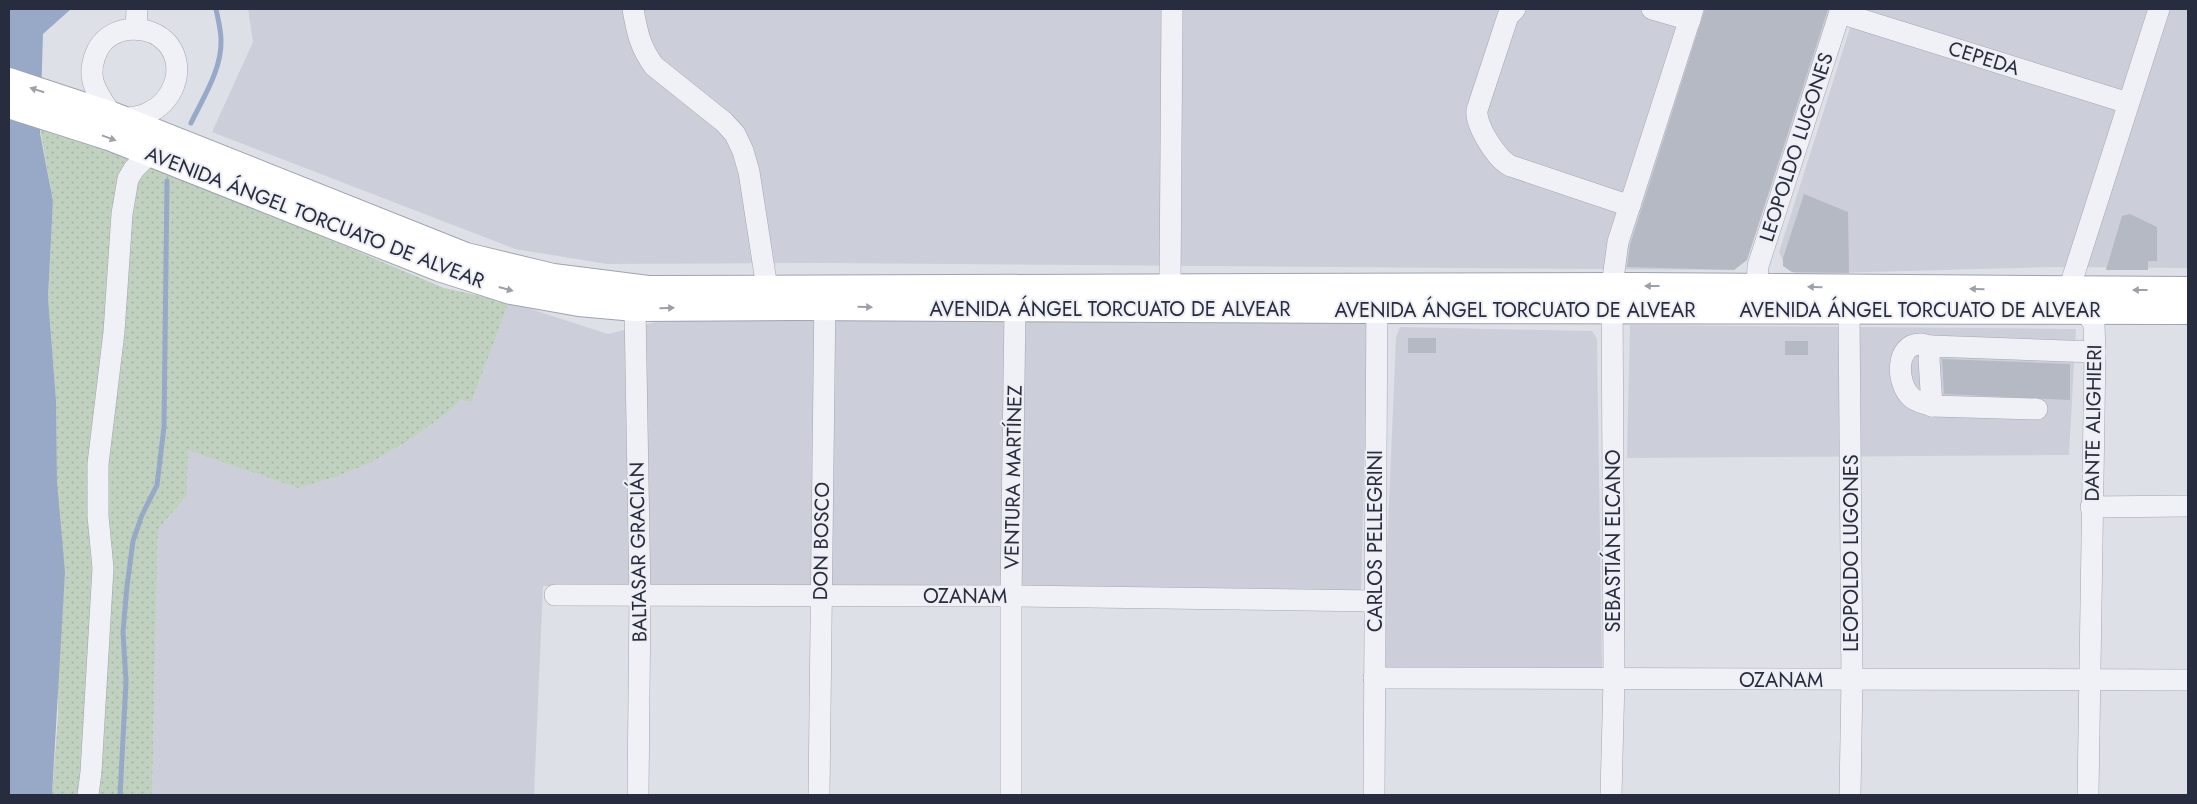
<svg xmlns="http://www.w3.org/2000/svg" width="2197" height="804" font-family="Jost,sans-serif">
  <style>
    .built { fill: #cccfd9 }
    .grass { fill: url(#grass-dots) }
    .water { fill: #98a9c8 }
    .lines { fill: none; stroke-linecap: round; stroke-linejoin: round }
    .stream { stroke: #98a9c8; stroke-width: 5 }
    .building { fill: #b5b9c4 }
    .minor-casing { stroke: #a3a6b1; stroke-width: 22 }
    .major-casing { stroke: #9da3b3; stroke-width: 28 }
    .minor { stroke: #f0f1f6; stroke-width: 21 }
    .major { stroke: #fff; stroke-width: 26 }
    .oneway { fill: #9ea0a8 }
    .labels { text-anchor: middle; stroke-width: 4; stroke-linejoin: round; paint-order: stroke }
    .street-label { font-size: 20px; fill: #272c3e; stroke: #edeff5 }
  </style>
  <defs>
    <pattern id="grass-dots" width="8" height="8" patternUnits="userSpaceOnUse" patternTransform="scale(1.25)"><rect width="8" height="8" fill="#c1d1bf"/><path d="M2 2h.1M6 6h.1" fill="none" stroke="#a6b4a5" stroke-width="1.8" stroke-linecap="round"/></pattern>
  </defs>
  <rect width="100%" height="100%" fill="#dee0e7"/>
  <g class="built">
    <polygon points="248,9 1830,9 1747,260 1734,270 821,263 607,264 515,249 212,132 253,42"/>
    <polygon points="1856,9 2188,9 2188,268 2054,267 1796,274 1787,269 1779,252"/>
    <polygon points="509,302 608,334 664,320 1368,320 1361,593 543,586 534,795 152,795 158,529 187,496 188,449 298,488 336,477 372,462 411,439 446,414 461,400 471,403"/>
    <polygon points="1630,325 2076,329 2069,455 1627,458"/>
    <polygon points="1400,327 1592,331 1597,339 1602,669 1382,667 1396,337"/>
  </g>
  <polygon class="grass" points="40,128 158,167 444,288 509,302 471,403 461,400 446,414 411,439 372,462 336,477 298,488 188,450 187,496 158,529 152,795 52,795 58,716 56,400 48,297 53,201"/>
  <polygon class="water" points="9,9 71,9 43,34 40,133 53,201 48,297 56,400 57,482 65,572 52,795 9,795"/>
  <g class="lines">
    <g class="stream">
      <path d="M191,123c12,-25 31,-54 30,-83 0,-10 -3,-21 -5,-31"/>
      <polyline points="120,795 126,682 123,632 127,586 133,541 142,515 157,485 164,427 167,181"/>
    </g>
  </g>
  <g class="building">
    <polygon points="1705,9 1828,9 1747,260 1734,270 1627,267 1630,245"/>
    <polygon points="1804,194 1848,212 1849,273 1792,272 1783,266 1783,258"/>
    <polygon points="2130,214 2157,227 2157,261 2148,261 2148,270 2106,270 2122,216"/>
    <rect x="1408" y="338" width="28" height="15"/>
    <rect x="1785" y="341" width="23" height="14"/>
    <polygon points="1942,359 2070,364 2070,400 1944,394"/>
  </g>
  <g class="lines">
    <defs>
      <g id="minor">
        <path d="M633,9c4,23 7,38 21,57l70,56 11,12 8,17 6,21 18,116"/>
        <path d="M1515,9l-7,7 -31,94c-2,15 20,50 34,56l119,40"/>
        <polyline points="1652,9 1690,20"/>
        <polyline points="1840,13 2128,103"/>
        <polyline points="136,29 137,9"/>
        <path d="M112,115c-16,-23 -28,-38 -14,-66 14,-25 52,-26 70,-5 19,25 5,59 -22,70 -7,3 -15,4 -23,5"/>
        <polyline points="1170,287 1172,9"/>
        <polyline points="1757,287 1758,266 1841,9"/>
        <polyline points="635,308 640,596 638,795"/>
        <polyline points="1849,311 1852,680 1850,795"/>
        <path d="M1931,346c-3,0 -7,-2 -11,-2 -25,0 -24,39 -9,53 5,5 14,6 21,9"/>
        <polyline points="2037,409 1932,406 1929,359 1931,346 2095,352"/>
        <polyline points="2091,507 2188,506"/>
        <polyline points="555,595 1011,596 1374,601"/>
        <polyline points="1374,678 2188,680"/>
        <polyline points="88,795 91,772 103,568 98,516 98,464 114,332 122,214 128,179 134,169 150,153"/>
        <polyline points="819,795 825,293"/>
        <polyline points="1011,795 1011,596 1015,309"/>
        <polyline points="1374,795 1377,296"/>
        <polyline points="1611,795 1614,680 1612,286 1618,242 1693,9"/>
        <polyline points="2088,795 2095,352 2094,325 2075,291 2072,280 2159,9"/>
      </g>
      <g id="major">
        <polyline points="9,81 112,115 466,256 553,277 648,289 1633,286 2188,290"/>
        <polyline points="9,105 109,137 439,268 511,291 579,303 635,308 794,307 1358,310 2188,311"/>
      </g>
    </defs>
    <use href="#minor" class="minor-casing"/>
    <use href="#major" class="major-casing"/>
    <use href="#minor" class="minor"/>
    <use href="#major" class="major"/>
  </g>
  <defs><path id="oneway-solid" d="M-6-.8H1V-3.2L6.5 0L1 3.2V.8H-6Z" transform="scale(1.25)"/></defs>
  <g class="oneway">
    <use href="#oneway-solid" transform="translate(37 90) rotate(-162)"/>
    <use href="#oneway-solid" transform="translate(109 138) rotate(20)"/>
    <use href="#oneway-solid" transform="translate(1652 286) rotate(-180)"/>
    <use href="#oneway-solid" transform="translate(1815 287) rotate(-179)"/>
    <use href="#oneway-solid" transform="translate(506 289) rotate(15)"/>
    <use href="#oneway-solid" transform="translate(1977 289) rotate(-179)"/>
    <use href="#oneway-solid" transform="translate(2140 290) rotate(180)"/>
    <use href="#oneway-solid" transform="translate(865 307) rotate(1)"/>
    <use href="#oneway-solid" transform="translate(667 308) rotate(-1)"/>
  </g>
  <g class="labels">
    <g class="street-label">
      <text transform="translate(1984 58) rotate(17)" y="7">CEPEDA</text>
      <text transform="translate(1796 147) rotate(-72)" y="7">LEOPOLDO LUGONES</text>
      <text transform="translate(315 217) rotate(21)" y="7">AVENIDA ÁNGEL TORCUATO DE ALVEAR</text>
      <text x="1110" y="316">AVENIDA ÁNGEL TORCUATO DE ALVEAR</text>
      <text x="1515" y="317">AVENIDA ÁNGEL TORCUATO DE ALVEAR</text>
      <text x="1920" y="317">AVENIDA ÁNGEL TORCUATO DE ALVEAR</text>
      <text transform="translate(2093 423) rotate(-89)" y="7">DANTE ALIGHIERI</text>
      <text transform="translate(1013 477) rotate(-89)" y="7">VENTURA MARTÍNEZ</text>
      <text transform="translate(821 541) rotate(-89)" y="7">DON BOSCO</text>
      <text transform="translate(1375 541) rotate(-90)" y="7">CARLOS PELLEGRINI</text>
      <text transform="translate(1613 541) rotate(-90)" y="7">SEBASTIÁN ELCANO</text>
      <text transform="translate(638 552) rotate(-91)" y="7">BALTASAR GRACIÁN</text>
      <text transform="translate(1851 553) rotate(-90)" y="7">LEOPOLDO LUGONES</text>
      <text x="965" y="603">OZANAM</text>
      <text x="1781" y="687">OZANAM</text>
    </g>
  </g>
  <rect width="2197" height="804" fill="none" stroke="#272c3e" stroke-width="20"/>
</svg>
